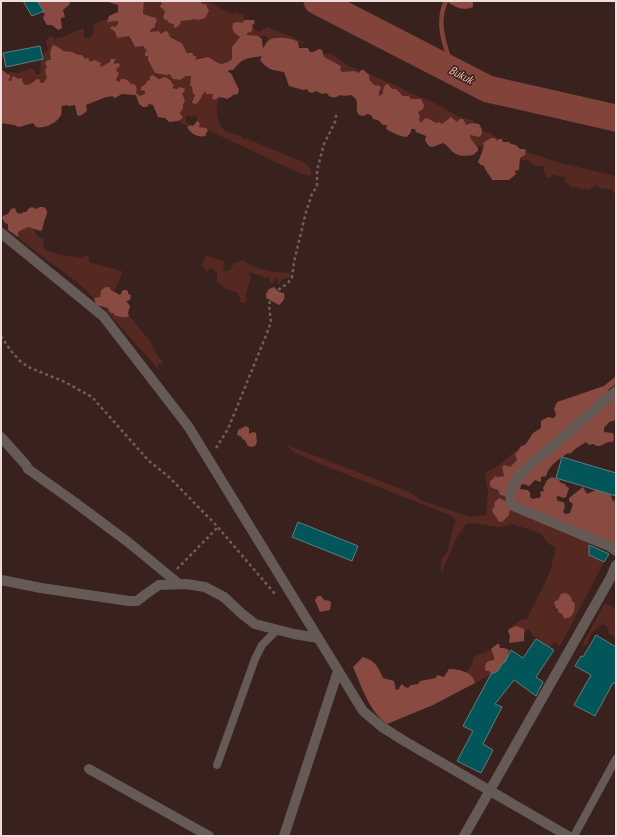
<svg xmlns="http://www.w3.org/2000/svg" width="617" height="837" font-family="'PT Sans Narrow',sans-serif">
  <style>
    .green { fill: #562822 }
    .forest { fill: #894a41 }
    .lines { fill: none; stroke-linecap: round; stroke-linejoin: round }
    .stream { stroke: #81433a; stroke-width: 4.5 }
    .river { stroke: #81433a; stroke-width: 27 }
    .building { fill: #02565a; stroke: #5e7e7f }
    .path { stroke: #725d5a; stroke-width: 2.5; stroke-dasharray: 3 3; stroke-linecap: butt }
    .service { stroke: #665a57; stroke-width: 8 }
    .pedestrian { stroke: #665a57; stroke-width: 10 }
    .minor { stroke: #665a57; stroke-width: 10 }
    .labels { text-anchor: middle; stroke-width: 3; stroke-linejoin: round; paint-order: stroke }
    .water-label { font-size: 12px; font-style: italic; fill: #f3b8ae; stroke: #39221e }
  </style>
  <rect width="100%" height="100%" fill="#39221e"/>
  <g class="green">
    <path d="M144,1h16l5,11 -2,5 11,7v4c5,-1 6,-2 7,-7l24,-3 4,-7 -11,-10h9l22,12 3,1 5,-3 -1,3 8,-1 -1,3 2,4 -9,15 4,2 -8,10v12l-4,3 -7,2 -10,-6 -11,-1 -6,3v-4c-12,-5 -6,-9 -13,-14 -6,-4 -12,-6 -18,-10l-2,2 -11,-2 -1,-2 5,-13 -11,-3z"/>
    <path d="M108,19l-1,3 11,-1v3l-3,3h-2l-2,3 4,2 2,6 12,-2 2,7 7,4 6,-1c5,5 3,9 4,15 2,7 15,13 21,13l4,5 7,1 6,-4h5l-1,10h2l3,8 -3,6 13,-10 9,4 -2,4 7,-1c-6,20 -1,37 22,38l1,4 6,-1 2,3 5,1 40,17 7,2 7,6 3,5 -2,4 -11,-3 -91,-43 -2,-2 -7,-1 1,-4 -3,-2v-4l-1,-2 -5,2 -2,-2 -3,1v6l5,3 -4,2 -1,-2 -8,-4 5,-3 -3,-5c4,-8 4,-18 -2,-24l-6,-1 2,-2 -2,-3 -19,-8 -8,16 1,3 -6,2c-7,-5 -9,-14 -16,-18l-5,4 -3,-2 -1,-20 -14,7 -1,-2 -8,-3 -2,1 -18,-11 -22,1 1,7 -6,10 2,8 -4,5 -2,1 -8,-4 -3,4 -4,1 -7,-6 -6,-1 -2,3 -3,-1 -1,-6 4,-2 8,1 4,-2h3l1,-2 4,-1 4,2v4h5l1,-15h2l-1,-5 6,-4 -2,-10 5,-4 3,1 1,6 1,-5h4l24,-10v8l1,2h4l4,-3 1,-11z"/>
    <path d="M267,27l23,9 15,7 -3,1 -1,-2h-3c-7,-5 -22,-4 -30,-1v-3l-2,-2h-19v-3l4,-1 2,-4 6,4z"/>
    <polygon points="322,50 324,54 330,53 349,66 360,71 359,73 354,71 342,72 340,70 341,66 324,57"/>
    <path d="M367,73l34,15 10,6 5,1 20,9 23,13 13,3 4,4 -4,-1 -6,2 -2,-2c-7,-1 -14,1 -21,1 -6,0 -12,-2 -19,-3l-3,2 -3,-3v-8l3,-13h-10l-2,-3h-6l-7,-7h-4l-2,-2 -7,7 -4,2 -2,-11h-3l-5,-6z"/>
    <path d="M482,131l8,2 8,6 -1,2 -2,-3h-4l-8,5 1,4 -1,3 -2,-4h-4c-4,-4 -6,-6 -7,-12l5,3z"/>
    <path d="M526,152l35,11 55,13v18l-4,-2v-3c-4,1 -7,-1 -12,-1l-4,-3 -7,5 -2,-1v-2l-5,3 -4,-3h-7l-6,-5v-5l-13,-2 -2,3 -3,-1 -3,-6v-5h-8l-2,-2 -4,-1 -1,-3h-9v-2l3,-1z"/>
    <path d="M28,227l6,2 3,7 6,3 1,10 13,5 24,4 5,-3 3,2v4l3,2 30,8 -2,8 -6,12 -8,-4 -5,3 -1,7 -6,1c-22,-24 -52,-39 -76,-61v-5z"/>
    <path d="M206,256l18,5 -1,8 3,2 4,-1 4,-7 9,-3c15,11 28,12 46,13l3,2 -4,3 -6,1 -3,5h-2l1,-3 -2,-4 -2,1 1,4 -5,1 -1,-6 -4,2 -2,-3 -15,-4 3,5 -6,21 3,1 -4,4 -4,-1 1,-3 -3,-6 -14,-5 -3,-4 -4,-2v-10l-6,-4 -5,4 -4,-7z"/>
    <path d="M102,306c10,4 16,15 27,10l21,25 8,16 6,5 -6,3v4z"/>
    <path d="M287,445l122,47 14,9 47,16 16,-2 2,-25 -3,-18c11,-1 26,-18 35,-25v3l-5,4 2,6 -7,7 -6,-2 -2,5 2,6 -10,2 -4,3 2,7 6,2 2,5 3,1 4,-1 83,48 -2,4 2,2 1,7 13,6 -44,84 -6,-4 -5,7 -17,-14 -1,-4 -3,-3 -5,9 -9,-10 -5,2 11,-9 7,-1 23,-47 6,-24 -7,-4 -9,-11 -28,-9 -12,3 -27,-4 -7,1 -10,15 -15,35v-14l6,-8 6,-24 3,-7 -4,-5 -132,-52 -28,-13z"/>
    <polygon points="605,603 616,609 616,637 608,633 609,628 603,624 592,632 586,646 582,645"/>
    <polygon points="491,649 494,657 489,671 491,674 475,683 474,679 466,673 472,665 473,658 477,655 484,653"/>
  </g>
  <g class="forest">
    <polygon points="37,1 69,1 70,4 63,10 65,17 61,18 61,21 62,28 58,30 52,25 47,25 43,18 45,14 42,12 42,9"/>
    <path d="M105,1h39l-1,13 13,4 1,3 -2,3v3l-5,3v2l9,-1 2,3 4,-3 3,1 2,5 12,6 5,10h5l2,3 3,1 -2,3c17,-5 11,-3 26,4l7,-2 4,-3v-12l8,-10c-6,-4 -9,-6 -7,-14l6,-1 3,1 3,-3h9l1,3 -3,2 1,3 -2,4 -4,1v2l11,1 4,3 1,9c2,-2 3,-6 6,-8 8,-4 23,-2 29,2l1,6h9l2,4h3l6,-3 3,1 2,7 17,9 -1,4 2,2 12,-1 5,2 2,-3h3l5,5v4l5,6 6,1 1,2 -2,4v4l4,-2v-4l2,-5 3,-1 4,5h4l7,7h6l2,3h10l3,6 -1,4 -5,3 2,5 -1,3 2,3 3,-4 3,-1 9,5 3,-1 3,2 9,-7 6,5 3,-3h3l3,6 6,-2 7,1c3,5 5,9 0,13l-9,-2 1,4 7,9v3l-5,4c-6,1 -15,2 -20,-3 -4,-3 -4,-6 -10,-9 -9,3 -13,8 -18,-3l1,-4 -10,-4 -1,-3h-4v3l-4,5c-6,0 -16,-5 -21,-8l1,-4h-4l-5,-5 -5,-1 -2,-4 -4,-1 -3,2 -5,-1 -2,-3c-1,-9 3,-11 -6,-17l-7,1 -4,-1c-4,3 -7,3 -11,1l-2,-3 -5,1 -6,-3 -4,2 -3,-1 -2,-3 -4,1 -14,-4 -5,-14c-12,-2 -16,-2 -24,-12l2,-4c-17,3 -18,1 -29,14h-4l-1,2 3,1 8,17 -1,4 -5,1 -2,2 -4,2c-4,-2 -9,-3 -12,1l-3,-2 1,-4h-7l-1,-3 -6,10 -3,3 -4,-1 3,-9h-2l-1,-8h-2l1,-10h-5l-6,4 -7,-1 -4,-5 -2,1 -12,-2 -7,-13v-4h-3v-3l2,-3 -3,-2v-2l-9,1 -6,-11 -12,2 -2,-6 -5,-4 2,-2 3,1 3,-3v-3l-11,1 2,-6 9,-4v-7z"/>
    <path d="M160,1h41l1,3h4l3,7 -4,7 -7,2 -4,-1 -3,1 -10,1c-1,4 -2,6 -7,7v-4l-5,-1 -2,-3h-2l-2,-3 2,-5 -2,-3 -2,-1 -1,-2 2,-2z"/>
    <path d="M448,1h24l1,2v4c-9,4 -16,1 -24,-4z"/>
    <path d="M54,45l7,4 2,2 9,1 6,3h4l3,4 3,-1 2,4 5,-2 6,3 -1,2 1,2 9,-5 1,-3h4l-1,5 4,-1 2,2 -1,2 -3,1 1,1 -1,2 3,2 -3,7 3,2 2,-3c5,-1 7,2 10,5h3c3,3 3,5 2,9l4,3 5,-2v-3l-4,-1v-3l5,-3 1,-3 3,-1v-4l3,-1 6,4 6,-2 5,3 4,6 -2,2 5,1 3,-2 5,2 -1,3 -2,1 3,8 -2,4v3l-3,5 3,5 -5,3 -9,1 -4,-4 -7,-1 -5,-12 -4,-1 -2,3h-4l-4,-3 -3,-9 -14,-1 -7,4 -3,-2 -4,1h-2l-20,8 1,6 -7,5 -3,-1 -2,-10 -7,1 -1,-1 -5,1c-1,2 0,7 -1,9 -5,9 -17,14 -25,12l-3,-4 -14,4 -5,-2 -13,-2v-53c4,1 5,4 9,5v3l-2,2 3,1 2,-5 6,3 3,-1 1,5 3,2 4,-1 7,-5h2l2,4h2l4,-5 -2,-8 2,-3 -2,-4 3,-3h3l-1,-7 2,-7z"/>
    <path d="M197,121l3,2 -1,4 7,1 2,2 -3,6c-7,2 -15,-3 -18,-9l4,-2 2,1z"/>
    <path d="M491,138h4l2,3 1,-2h4l1,3h6l2,2 5,1 4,4h4l2,1 -1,5 -5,3 -1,12 -4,1 1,3 -7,6h-17c-2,-5 -6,-8 -8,-14l-3,-1 -3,-3 6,-15 -1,-4z"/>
    <path d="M32,207l4,2 4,-2h4c6,5 2,8 0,15 -1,3 -1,6 -3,9l-13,-4 -10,5v5l-10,-7v-6l-3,-1 -3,-5 1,-2 5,-2 3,-5 4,-1 2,5 5,1 1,-2h3l2,-3z"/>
    <path d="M106,287h3l2,3 9,5 3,-5h3l2,1v3l3,1 -1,5 -4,1 4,5 -2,7 1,3c-4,3 -10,0 -15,-1v-2h-3l-2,-2 -1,-3 -12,-3 -2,-7 6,-1 1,-7z"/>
    <path d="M274,287l5,5 5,1c1,6 0,8 -5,12l-13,-7v-4l3,-5z"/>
    <path d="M616,376v8l-7,5 -1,3 8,1v27l-7,2 -5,6v4l9,1 1,4 -1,5c-7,-2 -10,5 -17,4l-2,-2 -5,1 -3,-3 -11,7 -5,5 -2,-1c-9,6 -19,12 -22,23l-5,1v5l-6,-2 -6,6 -6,-2 -2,1 -1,4 8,1 2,3v4l3,2 3,-1h3l2,-2 -1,-4 4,-1 -1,-3 4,-8 5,-3 7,3 2,3 4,1 1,2 3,2 -3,9 -3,1 -4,-2 -3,1 2,4 5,1 2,2 -1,2 1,1 -2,5 3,2 4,-1 3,-9 -4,-3v-3l14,-11 4,7 9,-4 15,5 2,7 3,-4v44l-3,4 -74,-29 -32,-22 -3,1 -4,-1 -2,-5 -6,-2 -2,-2v-5l4,-3v-2l4,1 6,-1 -2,-9 2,-2 6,2 7,-7 -2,-6 4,-4 1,-3 6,-3 7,-11 8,-5v-7l7,-4 5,1 2,-1 1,-3 -2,-5 3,-7 47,-16z"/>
    <polygon points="246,426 249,428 249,434 253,432 256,433 257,442 255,446 252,447 248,446 245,440 242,439 242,437 237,435 238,430"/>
    <path d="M499,498l9,4 2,7 -1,6 -7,7 -4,-1c-1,-5 -5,-6 -6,-11l3,-4 -1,-3z"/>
    <path d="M563,593l5,1 3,3 1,4 3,2c0,7 -2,17 -11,15l-2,-4 -4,-2v-3l-2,-1 -2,-6 5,-3 1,-4z"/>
    <polygon points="318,596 321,596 324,600 330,601 331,603 330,610 320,612 315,600"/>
    <polygon points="516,626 524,629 524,641 510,643 509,641 510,636 508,631 509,629"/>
    <path d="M497,644h2l1,4h4l5,2 -1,6 2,2 -14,14 -5,2 -2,-3h-3c-3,-7 1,-11 8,-11v-3l-3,-8z"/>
    <path d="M363,657c14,5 14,9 20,21l11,3 2,9 3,-1 1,-3 2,-2 3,3 3,1 3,-3 7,-1 2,-3 16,-3 1,-3 7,2 5,-8c10,0 24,3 26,14l-42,22 -46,19c-18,-13 -25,-37 -34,-57z"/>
  </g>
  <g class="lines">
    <path class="stream" d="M446,1c-11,23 0,47 7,70"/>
    <polyline class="river" points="317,1 488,89 616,118"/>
  </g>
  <g class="building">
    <polygon points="23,1 37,1 44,11 32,16"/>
    <polygon points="40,46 43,59 6,67 3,53"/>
    <polygon points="562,457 616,473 616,496 556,478"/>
    <polygon points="298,522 358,546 352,561 292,537"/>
    <polygon points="589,545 609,554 604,562 589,555"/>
    <polygon points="596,635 616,647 616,683 613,683 595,716 574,705 591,675 575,666 581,656 583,657"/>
    <polygon points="536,639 554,650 536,677 543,682 536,696 514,680 495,704 502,707 483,744 493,750 481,773 457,761 473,731 463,726 491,674 498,671 501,665 505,662 511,650 523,658"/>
  </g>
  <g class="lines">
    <g class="path">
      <polyline points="1,336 11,351 20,361 28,367 65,382 92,397 149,461 169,477 216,525 275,594"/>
      <polyline points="216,448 228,429 267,333 271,322 269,306 271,295 288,283 292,277 294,262 306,212 312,194 317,186 317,170 324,144 336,120 336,113"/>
      <polyline points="177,569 218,527"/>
    </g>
    <g class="service">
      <polyline points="217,765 255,659 262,645 277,630"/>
      <polyline points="574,836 616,759"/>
    </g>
    <polyline class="pedestrian" points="1,437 26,465 28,469 73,501 128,542 179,584"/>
    <g class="minor">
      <polyline points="1,233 103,316 188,426 363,711 382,727 406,742 568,836"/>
      <path d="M616,391l-96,83c-7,11 -14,20 -7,32l98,41 5,4"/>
      <polyline points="1,580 41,588 129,601 137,601 146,594 159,585 186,584 205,587 224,597 241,613 255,624 294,634 318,638"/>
      <polyline points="89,769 209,836"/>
      <polyline points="284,836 338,671"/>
      <polyline points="464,836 611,577 616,565"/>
    </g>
  </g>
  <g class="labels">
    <g class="water-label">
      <text transform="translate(461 75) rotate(27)" y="4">Bukuk</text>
    </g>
  </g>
  <rect width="617" height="837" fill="none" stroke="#eededb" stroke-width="4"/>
</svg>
